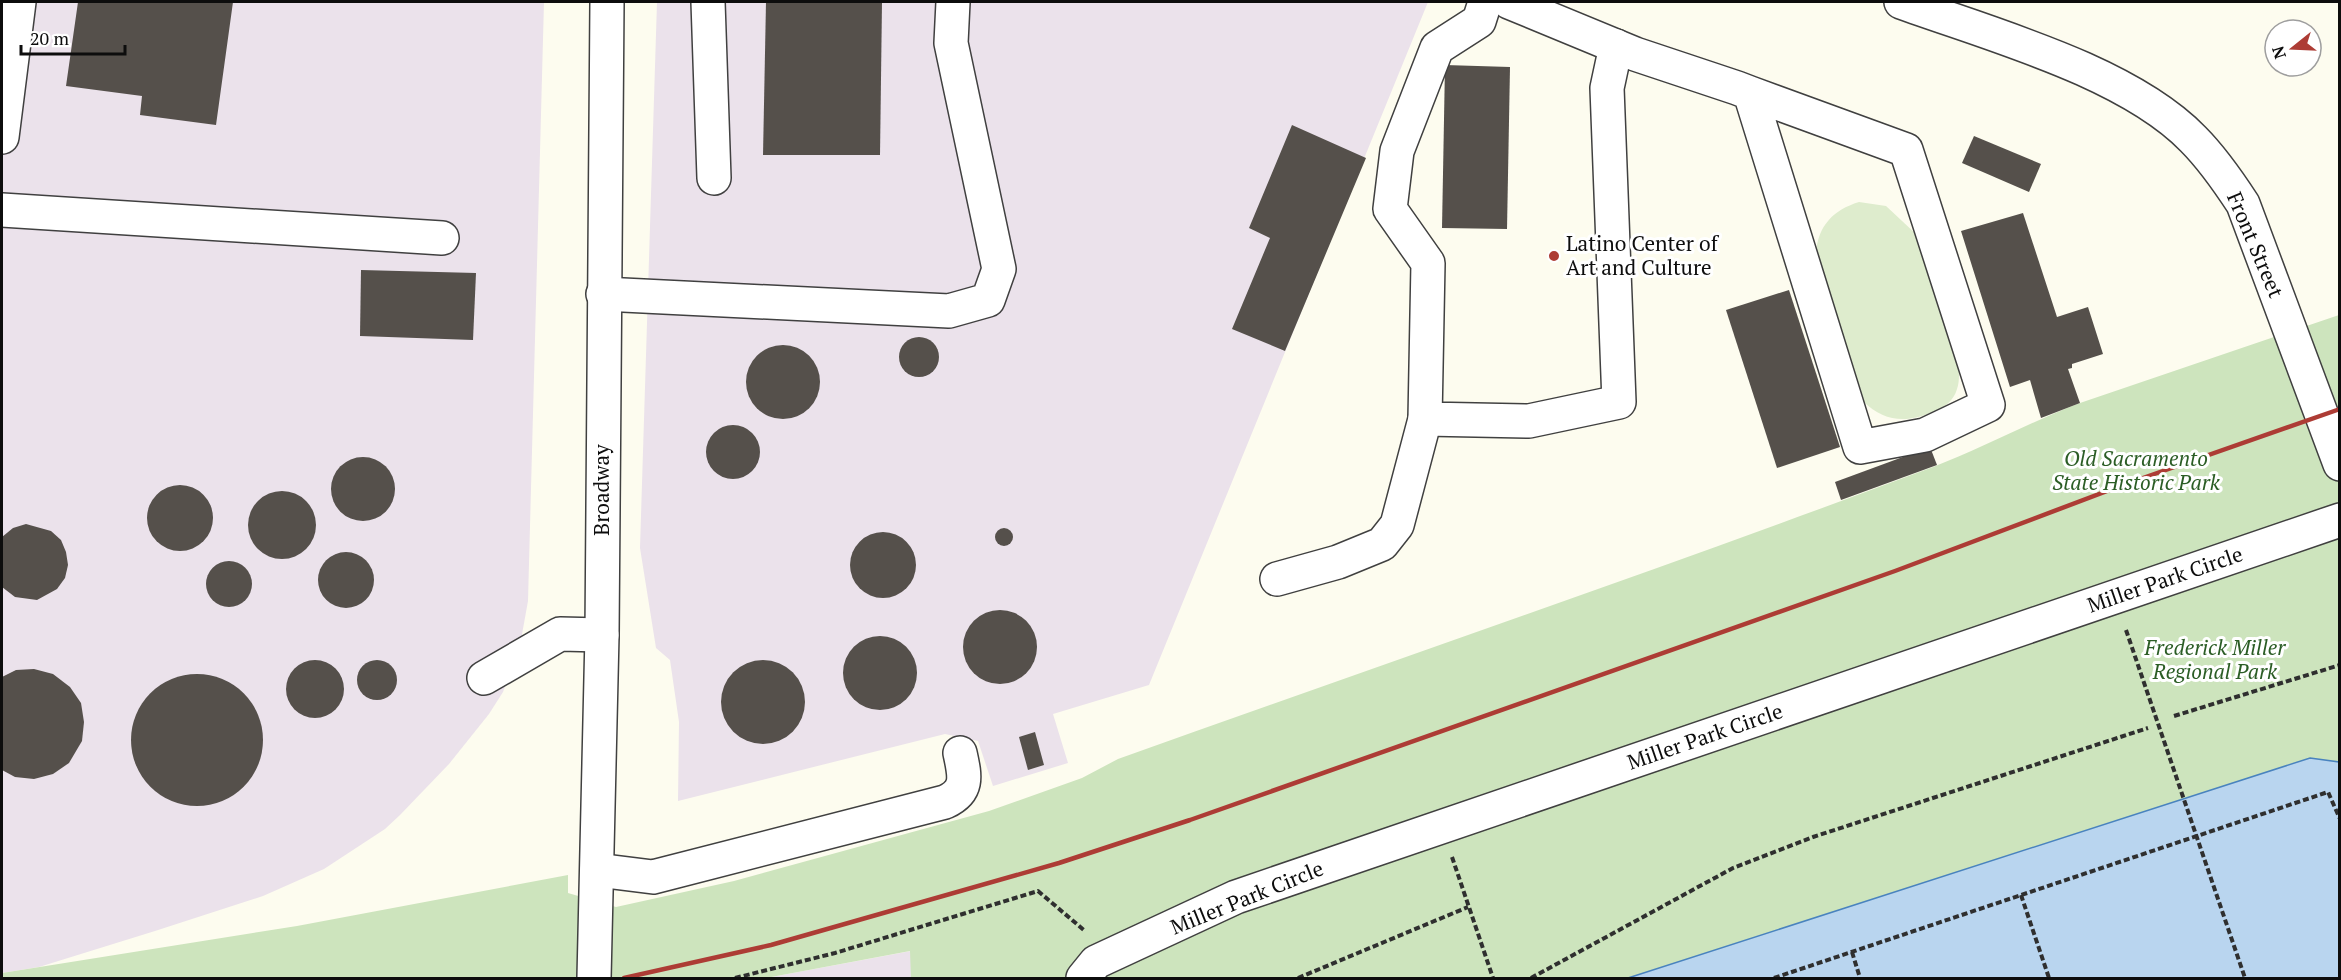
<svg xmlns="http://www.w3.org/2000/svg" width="2341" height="980" font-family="'PT Serif',serif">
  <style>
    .industrial { fill: #ebe2eb }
    .green { fill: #cde4bd }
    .pitch { fill: #deeccd }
    .water { fill: #b9d5ef; stroke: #4983be; stroke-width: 1.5 }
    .building { fill: #55504b }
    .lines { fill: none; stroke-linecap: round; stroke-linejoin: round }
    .minor-casing { stroke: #404040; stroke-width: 36 }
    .path { stroke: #2f2f2f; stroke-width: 4; stroke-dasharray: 6 3; stroke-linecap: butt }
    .minor { stroke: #fff; stroke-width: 33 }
    .rail { stroke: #ad3c35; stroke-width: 4.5 }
    .poi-dot { fill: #ad3c35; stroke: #fff; stroke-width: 2 }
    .labels { text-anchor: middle; stroke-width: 6; stroke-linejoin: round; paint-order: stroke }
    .poi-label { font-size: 21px; fill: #0d0d0d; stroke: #fff; text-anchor: start }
    .street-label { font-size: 21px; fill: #0d0d0d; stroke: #fff }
    .park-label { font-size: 21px; font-style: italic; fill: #2b5d25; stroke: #fff }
  </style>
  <rect width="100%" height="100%" fill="#fdfcef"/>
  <g class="industrial">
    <polygon points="2,2 544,2 528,601 519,651 503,692 489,714 449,764 400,815 385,829 324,869 263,896 155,931 39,967 2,973"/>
    <polygon points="657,2 1428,2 1149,685 1053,714 1068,763 993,786 978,741 945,734 678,801 679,722 670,660 656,648 640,548"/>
    <polygon points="911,951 911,978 766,978"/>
  </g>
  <path class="green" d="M2339,315v447l-29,-4 -682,220h-717l-1,-27 -144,27h-764v-5l295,-47 271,-51v18l48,14 118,-26 255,-70 93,-33 36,-19c272,-97 545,-191 815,-292 50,-19 97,-45 147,-64z"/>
  <path class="pitch" d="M1859,202l27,4 31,29 41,127c1,9 2,18 -1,27 -3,11 -12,18 -22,22 -27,12 -50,12 -72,-10l-47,-148c2,-27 17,-43 43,-51z"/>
  <polygon class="water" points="2310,758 2339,762 2339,978 1628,978"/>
  <g class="building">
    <polygon points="78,2 233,2 216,125 140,115 142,96 66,86"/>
    <polygon points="766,2 882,2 880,155 763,155"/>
    <polygon points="1445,65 1510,67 1507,229 1442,228"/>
    <polygon points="1292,125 1366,158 1285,351 1232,329 1270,238 1249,228"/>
    <polygon points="1974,136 2041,164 2029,192 1962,163"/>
    <polygon points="2023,213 2057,317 2088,307 2103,354 2072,364 2072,368 2068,369 2080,403 2041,418 2030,380 2010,387 1961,231"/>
    <polygon points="361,270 476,273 473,340 360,336"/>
    <polygon points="1789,290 1840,447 1777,468 1726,310"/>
    <circle cx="919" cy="357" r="20"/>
    <circle cx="783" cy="382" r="37"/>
    <circle cx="733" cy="452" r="27"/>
    <polygon points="1930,447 1937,465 1841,500 1835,482"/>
    <circle cx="363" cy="489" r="32"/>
    <circle cx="180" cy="518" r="33"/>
    <circle cx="282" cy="525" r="34"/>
    <polygon points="26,524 51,531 61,540 66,552 68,565 65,578 57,589 37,600 15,597 2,587 2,537 13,528"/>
    <circle cx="1004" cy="537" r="9"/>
    <circle cx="883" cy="565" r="33"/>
    <circle cx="346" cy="580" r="28"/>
    <circle cx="229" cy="584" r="23"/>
    <circle cx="1000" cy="647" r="37"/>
    <circle cx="880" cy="673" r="37"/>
    <circle cx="763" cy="702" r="42"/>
    <circle cx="377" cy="680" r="20"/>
    <circle cx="315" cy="689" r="29"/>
    <polygon points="34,669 53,674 70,687 81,703 84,722 82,741 69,763 53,774 34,779 15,777 2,770 2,677 16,670"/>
    <circle cx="197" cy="740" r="66"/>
    <polygon points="1035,732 1044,765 1028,770 1019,737"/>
  </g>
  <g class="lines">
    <defs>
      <g id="minor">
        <polyline points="708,2 714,178"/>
        <polyline points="1485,2 1479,21 1437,48 1397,151 1390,209 1428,263 1425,419 1529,421 1619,402 1607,88 1616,46"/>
        <polyline points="1509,2 1635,54 1737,88 1750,93 1906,150 1988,405 1925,435 1860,447 1750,93"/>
        <path d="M1901,2c88,32 226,69 292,137 20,20 35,42 50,65l97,260"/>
        <polyline points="2,137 19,2"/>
        <polyline points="2,210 442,238"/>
        <polyline points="603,294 949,311 988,300 999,269 951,43 953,2"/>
        <polyline points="1277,579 1338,562 1382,544 1397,525 1425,419"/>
        <polyline points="484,678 560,634 602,635"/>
        <path d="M597,870l56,7 292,-75c24,-11 20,-26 15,-49"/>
        <polyline points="594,978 602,635 607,2"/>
        <polyline points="1083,978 1096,962 1236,897 2340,520"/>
      </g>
    </defs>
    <use href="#minor" class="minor-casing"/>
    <g class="path">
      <polyline points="2126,630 2245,978"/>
      <polyline points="2174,716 2340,665"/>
      <polyline points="1452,857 1493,978"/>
      <polyline points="2021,895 2049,978"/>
      <polyline points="1852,952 1860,978"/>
      <polyline points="735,978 835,953 1038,891 1085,931"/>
      <polyline points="1298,978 1468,907"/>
      <polyline points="1531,978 1733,868 1813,837 2148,728"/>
      <polyline points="1774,978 2328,792 2340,819"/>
    </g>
    <use href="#minor" class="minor"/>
    <polyline class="rail" points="624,978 771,945 1059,863 1190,820 1895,571 2123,485 2340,409"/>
  </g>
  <circle class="poi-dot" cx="1554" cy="256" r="6"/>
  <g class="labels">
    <g class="poi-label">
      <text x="1566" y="251">Latino Center of<tspan x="1566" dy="24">Art and Culture</tspan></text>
    </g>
    <g class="street-label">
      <text transform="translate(2255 245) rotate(67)" y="7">Front Street</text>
      <text transform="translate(602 490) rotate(-90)" y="7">Broadway</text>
      <text transform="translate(2165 580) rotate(-19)" y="7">Miller Park Circle</text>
      <text transform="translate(1705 737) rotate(-19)" y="7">Miller Park Circle</text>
      <text transform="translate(1247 898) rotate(-22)" y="7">Miller Park Circle</text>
    </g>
    <g class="park-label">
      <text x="2136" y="466">Old Sacramento<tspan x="2136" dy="24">State Historic Park</tspan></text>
      <text x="2215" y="655">Frederick Miller<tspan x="2215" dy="24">Regional Park</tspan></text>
    </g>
  </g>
  <rect width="2341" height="980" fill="none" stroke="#0d0d0d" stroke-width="6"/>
  <g transform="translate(2293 48) rotate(252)"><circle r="28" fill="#ffffff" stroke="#9e9e9e" stroke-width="1.5"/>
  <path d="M0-4.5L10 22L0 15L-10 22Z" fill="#ad3c35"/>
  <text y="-9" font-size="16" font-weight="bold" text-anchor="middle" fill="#0d0d0d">N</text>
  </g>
  <path d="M21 45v9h104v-9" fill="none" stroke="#0d0d0d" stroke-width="3"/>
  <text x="30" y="45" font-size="18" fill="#0d0d0d" stroke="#ffffff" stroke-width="4.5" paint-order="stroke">20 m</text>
</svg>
